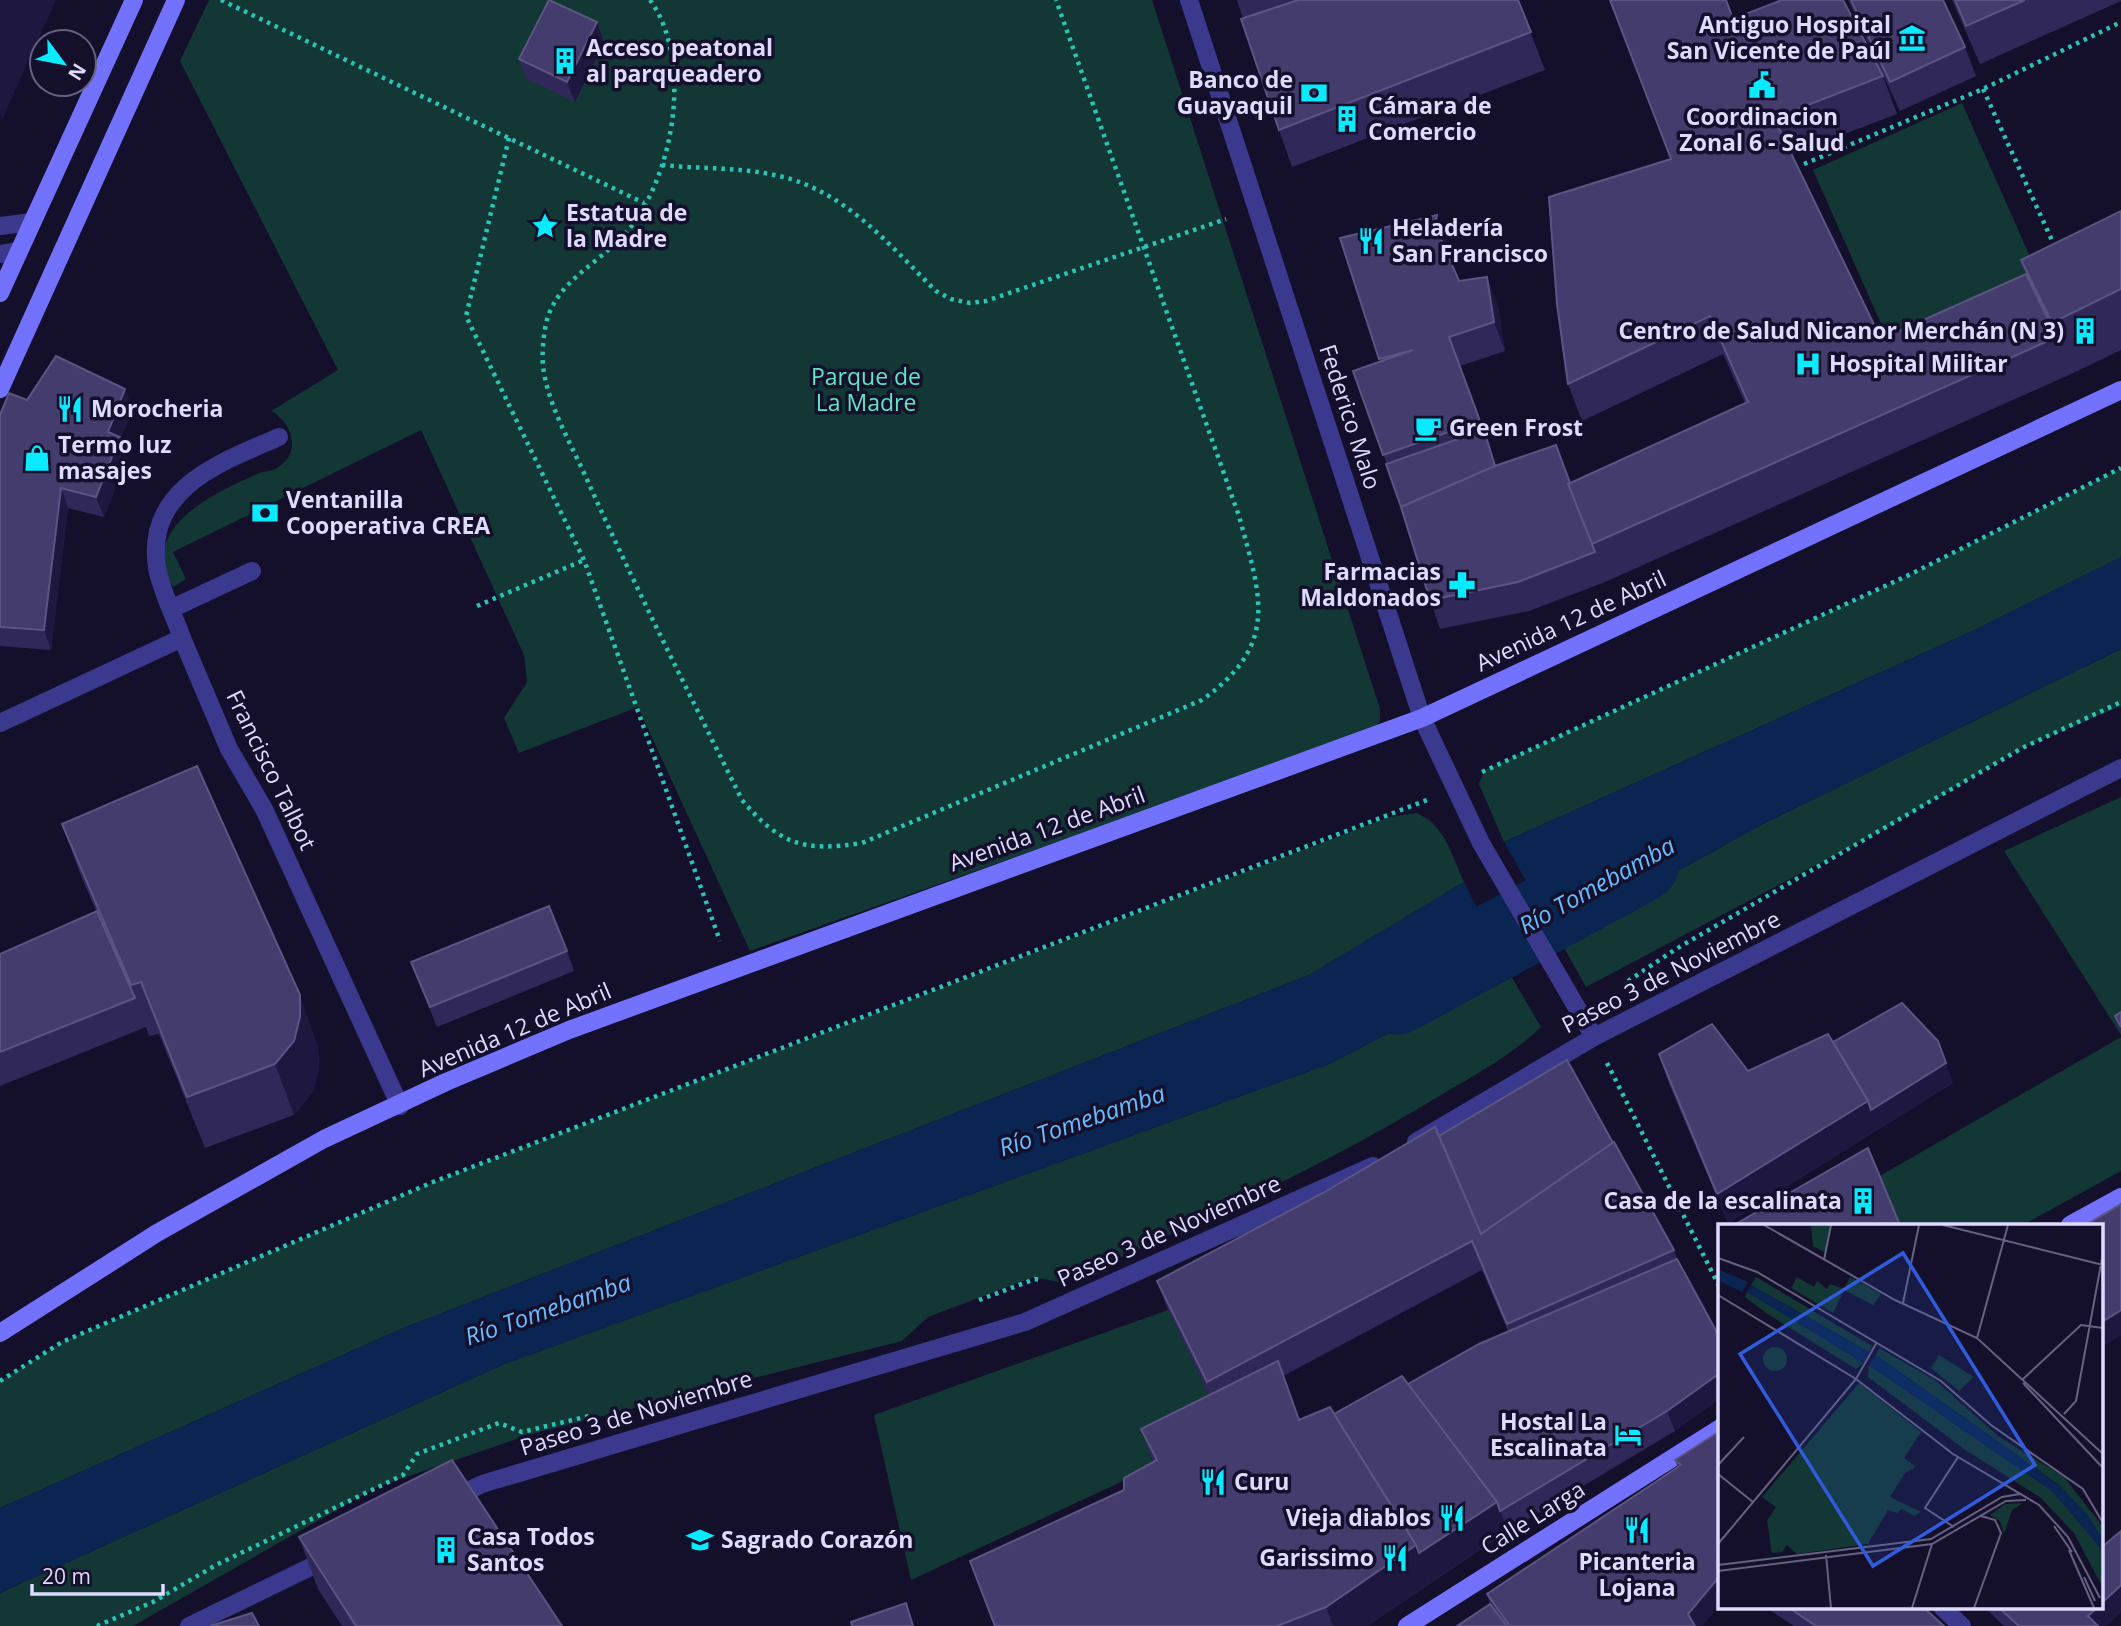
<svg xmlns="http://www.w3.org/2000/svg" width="2121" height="1626" font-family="'Open Sans',sans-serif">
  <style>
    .green { fill: #123735 }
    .water { fill: #0a2551 }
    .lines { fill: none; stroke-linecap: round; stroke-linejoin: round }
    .river { stroke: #0a2551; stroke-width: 79 }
    .path { stroke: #2ac4b8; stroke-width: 4.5; stroke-dasharray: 3.5 5; stroke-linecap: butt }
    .lane { stroke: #3b398d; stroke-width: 18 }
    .street { stroke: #3b398d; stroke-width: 18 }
    .secondary { stroke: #7372ff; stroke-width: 18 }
    .wall { fill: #31285a; fill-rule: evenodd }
    .shaded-wall { fill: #1e1740 }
    .building { fill: #443c6c; stroke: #5c5583; stroke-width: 2 }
    .labels { text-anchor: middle; stroke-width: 7; stroke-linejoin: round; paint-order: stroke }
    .poi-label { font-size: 23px; font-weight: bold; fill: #dfdbff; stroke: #14102c; text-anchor: start }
    .park-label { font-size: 23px; fill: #60e7c3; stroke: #14102c }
    .street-label { font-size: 23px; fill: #dfdbff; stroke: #14102c }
    .water-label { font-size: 24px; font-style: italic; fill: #69bcff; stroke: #14102c }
    .inset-road { fill: none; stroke: #656180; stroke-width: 2 }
    .view { fill: #305cdc; fill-opacity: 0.15; stroke: #305cdc; stroke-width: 3.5 }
    .inset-edge { fill: none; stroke: #dfdbff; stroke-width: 3.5 }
  </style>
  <rect width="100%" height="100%" fill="#14102c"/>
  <g class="green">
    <path d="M209,0h943l228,709v12l-7,9 -623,221 -112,-244 -119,46 -15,-35 23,-36 -3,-27 -103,-225 -248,122 13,27 -13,8c-36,-58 40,-94 84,-113 6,-3 14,-2 20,-6 25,-15 16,-45 -6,-57l67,-41 -158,-309z"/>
    <polygon points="1962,103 2043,286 1894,353 1813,170"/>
    <polygon points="2121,468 2121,557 1968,633 1504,842 1479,784 1485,770 1911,574"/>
    <polygon points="2121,649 2121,706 2022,748 1888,827 1586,987 1558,937 1763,824"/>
    <polygon points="2121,797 2121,1035 2004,851"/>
    <path d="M1416,813c28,10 36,43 48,69l-155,93 -908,354 -401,179v-127l62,-39 371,-160 956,-365z"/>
    <path d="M1508,971l33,56c-32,31 -72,51 -110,74 -118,71 -242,126 -368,182l-29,-6 -106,40 -26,24 -371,93 -154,53 -244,139h-133v-33l502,-228 827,-301z"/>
    <polygon points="2121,1037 2121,1171 2023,1225 1898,1225 1878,1177"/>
    <polygon points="1168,1310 1217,1411 1155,1466 911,1580 874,1415"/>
  </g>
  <g class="water">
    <polygon points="2121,557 2121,649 1763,824 1558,937 1504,842 1968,633"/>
    <polygon points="1464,882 1508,971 1329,1064 502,1365 0,1593 0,1508 401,1329 1309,975"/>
  </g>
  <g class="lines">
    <polyline class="river" points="1397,995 1640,863"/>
    <g class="path">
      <polyline points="221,0 644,203"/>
      <path d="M650,0c45,62 23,184 -28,237 -28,30 -70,47 -77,92 -2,11 -3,26 -2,37 5,41 30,81 46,118 48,107 101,211 153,316 38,45 62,52 120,43l340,-143c78,-56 59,-103 37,-184l-183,-516"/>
      <polyline points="1983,89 2055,247"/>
      <polyline points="509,138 466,316 584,560 720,941"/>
      <polyline points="1804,164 1983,89 2121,22"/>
      <path d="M662,165c38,4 80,2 117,11 67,15 111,70 157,115l15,8 19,4 16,-2 240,-82"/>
      <polyline points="477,606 584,560"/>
      <polyline points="1482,772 1911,574 2121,468"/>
      <polyline points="1628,981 1676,949 2022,748 2121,702"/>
      <polyline points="1607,1063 1720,1288"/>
      <polyline points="979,1300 1035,1279 1040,1280"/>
      <polyline points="0,1381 62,1342 433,1182 1427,800"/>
      <polyline points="97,1626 153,1602 216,1565 403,1475 417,1454 499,1423 522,1432 589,1416"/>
    </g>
    <g class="lane">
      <polyline points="0,226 32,222"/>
      <polyline points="0,254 18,251"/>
      <polyline points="171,609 252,571"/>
      <path d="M182,638c-8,-23 -21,-47 -25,-71 -12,-79 65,-105 122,-130"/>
    </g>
    <g class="street">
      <polyline points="1189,0 1422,718 1481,843 1594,1037"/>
      <polyline points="0,723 182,638 229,749 264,809 400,1106"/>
      <polyline points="1416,1142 1594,1037 2121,768"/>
      <polyline points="450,1500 482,1484 1025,1322 1373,1166"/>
      <polyline points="1942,1607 1962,1626"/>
      <polyline points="189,1626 331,1557"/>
    </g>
    <g class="secondary">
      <polyline points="0,293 134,0"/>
      <polyline points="0,389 176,0"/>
      <polyline points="2070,1225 2121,1197"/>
      <polyline points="0,1333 157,1233 324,1139 446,1082 569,1030 1422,718 2121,390"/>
      <polyline points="1407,1626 1720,1428"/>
    </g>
  </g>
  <g class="wall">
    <polygon points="1237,0 1518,0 1545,70 1292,167 1279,130"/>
    <polygon points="1848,0 1943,0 1965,47 1976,76 1900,111"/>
    <polygon points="1952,0 2121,0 2121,1 1980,64"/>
    <polygon points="1733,19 1883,76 1897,114 1792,154 1881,339 2026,274 2021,260 2121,211 2121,350 2071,374 1605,582 1529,611 1440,629 1430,600 1387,465 1353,371 1380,361 1340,238 1448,244 1447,252 1459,281 1498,306 1505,351 1460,366 1496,465 1570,483 1745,403 1723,354 1582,421 1568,384"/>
    <polygon points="597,22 604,42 575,102 527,79 519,59"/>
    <polygon points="27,400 133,410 120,438 127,457 104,517 68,508 51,650 0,646 0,415"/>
    <polygon points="62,824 318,1047 319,1068 313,1092 294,1115 205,1148 159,1034 149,1036 146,1027 0,1086 0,954 96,911 81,876"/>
    <polygon points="567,951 574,971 437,1027 411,962"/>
    <polygon points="2121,1012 2121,1034 2115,1016"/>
    <polygon points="1833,1042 1953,1083 1728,1223 1669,1084 1659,1054 1748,1071"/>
    <path d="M1439,1136l174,7 61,107 3,9 43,79v60l-45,33 -167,100 -141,95h-373l-24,-65 154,-71 29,-28 -12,-33 68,-34 -41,-85 -11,-29zM1482,1270l26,61 -100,53 -74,30 -35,6 -16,-44z"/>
    <polygon points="1720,1431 1720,1604 1702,1626 1457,1626 1490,1604 1487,1594 1678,1467 1675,1460"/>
    <polygon points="2121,1531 2121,1612 2106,1626 2004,1626 1984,1607 2102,1607"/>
    <polygon points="299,1537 562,1626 342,1626 318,1589"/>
    <polygon points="1765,1607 1923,1607 1944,1626 1794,1626"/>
  </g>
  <g class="shaded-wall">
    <polygon points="0,0 56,0 2,119 0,113"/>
    <polygon points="597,22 604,42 575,102 567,82"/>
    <polygon points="1437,215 1448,244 1446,254 1435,225"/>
    <polygon points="1487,277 1498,306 1505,351 1494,322"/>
    <polygon points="125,389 133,410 120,438 127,457 104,517 96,497 108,432"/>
    <polygon points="61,488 68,508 51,650 44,630"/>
    <polygon points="300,995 318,1047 319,1068 313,1092 294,1115 275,1064"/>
    <polygon points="1946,1063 1953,1083 1728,1223 1717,1194 1868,1101"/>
    <polygon points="2121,1310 2121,1335 2102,1347 2102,1322"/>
    <polygon points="1720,1373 1720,1398 1675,1431 1667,1411"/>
    <polygon points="1497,1502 1508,1531 1430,1583 1419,1553"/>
    <polygon points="1416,1545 1430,1583 1367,1626 1333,1626 1326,1607"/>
    <polygon points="1720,1576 1720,1604 1702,1626 1693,1626 1688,1614"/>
    <polygon points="2121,1585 2121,1612 2106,1626 2092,1626 2088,1616 2098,1607 2102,1607 2102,1603"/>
  </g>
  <g class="building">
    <polygon points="549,0 597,22 567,82 519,59"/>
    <polygon points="1298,0 1518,0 1531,32 1279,130 1241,19"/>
    <polygon points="1610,0 1726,0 1733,19 1782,0 1843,0 1883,76 1774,118 1881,339 2026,274 2057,337 1592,544 1568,484 1748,402 1710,316 1568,384 1557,304 1549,197 1671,159"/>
    <polygon points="1851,0 1943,0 1965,47 1890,82"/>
    <polygon points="1955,0 2025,0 1966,26"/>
    <polygon points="2121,211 2121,289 2052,323 2021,260"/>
    <polygon points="1437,215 1435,225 1459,281 1487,277 1494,322 1449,337 1480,421 1383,455 1353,371 1413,350 1379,359 1340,238"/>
    <polygon points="56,356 125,389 108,432 120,437 96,497 61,488 44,630 0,627 0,415 9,393 27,400"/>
    <polygon points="1484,430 1495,466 1401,507 1386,464"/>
    <polygon points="1556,445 1570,483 1568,484 1595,552 1518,582 1430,600 1401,507 1495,466"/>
    <polygon points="197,766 300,995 300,1017 294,1041 275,1064 187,1097 141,982 131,985 62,824"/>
    <polygon points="549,906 567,951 430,1007 411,962"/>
    <polygon points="97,911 135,998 0,1052 0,954"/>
    <polygon points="1902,1003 1938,1041 1946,1063 1871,1110 1868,1101 1833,1042"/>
    <polygon points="2121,1012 2121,1027 2115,1016"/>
    <polygon points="1712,1024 1748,1071 1828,1034 1868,1101 1717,1194 1659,1054"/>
    <polygon points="1567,1060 1613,1143 1481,1234 1439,1136"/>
    <polygon points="1435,1127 1481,1234 1614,1142 1674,1250 1507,1324 1472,1241 1207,1382 1157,1281 1323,1193"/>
    <polygon points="1868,1148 1900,1225 1734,1225"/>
    <polygon points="2121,1204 2121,1310 2102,1322 2102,1225 2086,1225"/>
    <polygon points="1677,1259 1720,1338 1720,1373 1667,1411 1500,1511 1497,1502 1408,1384 1479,1344"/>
    <polygon points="1278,1361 1299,1420 1330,1407 1416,1545 1326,1607 1277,1626 995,1626 970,1561 1124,1490 1124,1478 1157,1460 1141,1429"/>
    <polygon points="1402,1376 1497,1502 1419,1553 1416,1545 1334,1414"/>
    <polygon points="1720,1431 1720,1576 1688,1614 1695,1626 1510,1626 1487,1594 1681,1465 1675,1460"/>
    <polygon points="452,1460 562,1626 356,1626 299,1537"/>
    <polygon points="2121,1531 2121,1585 2102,1603 2102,1547"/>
    <polygon points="906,1603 913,1626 852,1626 851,1622"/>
    <polygon points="1490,1604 1507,1626 1457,1626"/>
    <polygon points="1788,1607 1923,1607 1944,1626 1816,1626"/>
    <polygon points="1998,1607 2098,1607 2088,1616 2098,1626 2019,1626"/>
    <polygon points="252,1613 259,1626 210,1626"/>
  </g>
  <defs>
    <symbol id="museum-bare" viewBox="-9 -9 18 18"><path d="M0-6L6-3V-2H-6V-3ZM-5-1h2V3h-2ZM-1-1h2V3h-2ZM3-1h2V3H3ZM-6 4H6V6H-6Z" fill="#07eaff" stroke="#14102c" stroke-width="2.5" paint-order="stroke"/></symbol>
    <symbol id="building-bare" viewBox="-9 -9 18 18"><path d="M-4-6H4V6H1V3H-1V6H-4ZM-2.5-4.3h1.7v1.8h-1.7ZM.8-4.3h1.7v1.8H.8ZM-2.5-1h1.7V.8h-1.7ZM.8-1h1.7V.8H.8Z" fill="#07eaff" stroke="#14102c" stroke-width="2.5" paint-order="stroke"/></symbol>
    <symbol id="civic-bare" viewBox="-9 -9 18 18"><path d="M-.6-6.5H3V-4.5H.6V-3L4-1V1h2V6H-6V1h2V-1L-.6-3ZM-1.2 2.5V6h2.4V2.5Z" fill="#07eaff" stroke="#14102c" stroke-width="2.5" paint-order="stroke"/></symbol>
    <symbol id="bank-bare" viewBox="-9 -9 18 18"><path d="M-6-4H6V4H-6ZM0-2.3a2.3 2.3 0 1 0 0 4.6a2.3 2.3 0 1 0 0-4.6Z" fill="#07eaff" stroke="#14102c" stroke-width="2.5" paint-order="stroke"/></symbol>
    <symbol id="sight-bare" viewBox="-9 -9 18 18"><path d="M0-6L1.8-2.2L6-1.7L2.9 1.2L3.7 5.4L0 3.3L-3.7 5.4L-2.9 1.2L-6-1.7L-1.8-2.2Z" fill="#07eaff" stroke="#14102c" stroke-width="2.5" paint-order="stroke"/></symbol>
    <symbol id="restaurant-bare" viewBox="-9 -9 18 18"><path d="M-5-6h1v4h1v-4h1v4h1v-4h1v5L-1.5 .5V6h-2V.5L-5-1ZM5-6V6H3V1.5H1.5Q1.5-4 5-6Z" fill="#07eaff" stroke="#14102c" stroke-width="2.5" paint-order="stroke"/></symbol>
    <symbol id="hospital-bare" viewBox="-9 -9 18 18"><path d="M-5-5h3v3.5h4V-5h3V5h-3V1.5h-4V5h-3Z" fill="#07eaff" stroke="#14102c" stroke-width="2.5" paint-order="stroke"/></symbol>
    <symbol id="cafe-bare" viewBox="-9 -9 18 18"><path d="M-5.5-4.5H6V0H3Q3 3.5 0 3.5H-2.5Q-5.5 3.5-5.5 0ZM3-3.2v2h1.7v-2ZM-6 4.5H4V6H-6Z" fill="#07eaff" stroke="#14102c" stroke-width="2.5" paint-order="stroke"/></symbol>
    <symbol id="shop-bare" viewBox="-9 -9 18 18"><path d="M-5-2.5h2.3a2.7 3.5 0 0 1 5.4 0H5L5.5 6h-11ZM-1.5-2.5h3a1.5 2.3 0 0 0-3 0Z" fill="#07eaff" stroke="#14102c" stroke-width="2.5" paint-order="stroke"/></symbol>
    <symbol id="pharmacy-bare" viewBox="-9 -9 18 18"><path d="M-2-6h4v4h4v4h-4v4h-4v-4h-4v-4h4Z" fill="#07eaff" stroke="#14102c" stroke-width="2.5" paint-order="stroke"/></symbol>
    <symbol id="hotel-bare" viewBox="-9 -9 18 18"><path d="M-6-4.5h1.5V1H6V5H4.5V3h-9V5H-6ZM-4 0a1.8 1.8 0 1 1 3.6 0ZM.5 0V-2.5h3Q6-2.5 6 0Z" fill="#07eaff" stroke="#14102c" stroke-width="2.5" paint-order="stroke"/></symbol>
    <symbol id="school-bare" viewBox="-9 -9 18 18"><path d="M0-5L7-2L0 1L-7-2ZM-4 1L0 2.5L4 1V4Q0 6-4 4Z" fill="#07eaff" stroke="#14102c" stroke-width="2.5" paint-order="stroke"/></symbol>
  </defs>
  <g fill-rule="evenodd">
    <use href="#museum-bare" x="1893" y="19" width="38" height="38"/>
    <use href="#building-bare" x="546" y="42" width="38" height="38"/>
    <use href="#civic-bare" x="1743" y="66" width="38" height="38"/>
    <use href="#bank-bare" x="1295" y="74" width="38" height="38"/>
    <use href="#building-bare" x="1328" y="100" width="38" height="38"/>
    <use href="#sight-bare" x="526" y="207" width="38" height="38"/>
    <use href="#restaurant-bare" x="1352" y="222" width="38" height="38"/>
    <use href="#building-bare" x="2066" y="312" width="38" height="38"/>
    <use href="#hospital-bare" x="1789" y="345" width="38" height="38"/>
    <use href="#restaurant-bare" x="51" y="390" width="38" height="38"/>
    <use href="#cafe-bare" x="1409" y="409" width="38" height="38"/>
    <use href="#shop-bare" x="18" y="439" width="38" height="38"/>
    <use href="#bank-bare" x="246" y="494" width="38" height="38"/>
    <use href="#pharmacy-bare" x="1443" y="566" width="38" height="38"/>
    <use href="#building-bare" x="1844" y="1182" width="38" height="38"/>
    <use href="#hotel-bare" x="1609" y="1416" width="38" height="38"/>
    <use href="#restaurant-bare" x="1194" y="1463" width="38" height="38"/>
    <use href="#restaurant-bare" x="1433" y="1499" width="38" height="38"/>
    <use href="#restaurant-bare" x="1618" y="1511" width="38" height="38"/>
    <use href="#school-bare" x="681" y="1521" width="38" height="38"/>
    <use href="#building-bare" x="427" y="1531" width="38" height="38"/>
    <use href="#restaurant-bare" x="1376" y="1539" width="38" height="38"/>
  </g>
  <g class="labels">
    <g class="poi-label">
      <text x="1891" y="33" text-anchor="end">Antiguo Hospital<tspan x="1891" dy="26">San Vicente de Paúl</tspan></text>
      <text x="586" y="56">Acceso peatonal<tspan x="586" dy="26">al parqueadero</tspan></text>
      <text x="1293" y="88" text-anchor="end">Banco de<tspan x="1293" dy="26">Guayaquil</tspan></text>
      <text x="1368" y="114">Cámara de<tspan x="1368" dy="26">Comercio</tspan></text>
      <text x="1762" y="125" text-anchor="middle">Coordinacion<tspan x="1762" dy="26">Zonal 6 - Salud</tspan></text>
      <text x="566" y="221">Estatua de<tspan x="566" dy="26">la Madre</tspan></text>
      <text x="1392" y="236">Heladería<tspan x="1392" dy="26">San Francisco</tspan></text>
      <text x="2064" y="339" text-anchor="end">Centro de Salud Nicanor Merchán (N 3)</text>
      <text x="1829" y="372">Hospital Militar</text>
      <text x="91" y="417">Morocheria</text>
      <text x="1449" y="436">Green Frost</text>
      <text x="58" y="453">Termo luz<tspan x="58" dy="26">masajes</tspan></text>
      <text x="286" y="508">Ventanilla<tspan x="286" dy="26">Cooperativa CREA</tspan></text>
      <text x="1441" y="580" text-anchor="end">Farmacias<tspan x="1441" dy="26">Maldonados</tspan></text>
      <text x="1842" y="1209" text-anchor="end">Casa de la escalinata</text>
      <text x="1607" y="1430" text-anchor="end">Hostal La<tspan x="1607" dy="26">Escalinata</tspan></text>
      <text x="1234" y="1490">Curu</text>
      <text x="1431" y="1526" text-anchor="end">Vieja diablos</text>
      <text x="467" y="1545">Casa Todos<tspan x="467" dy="26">Santos</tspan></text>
      <text x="721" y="1548">Sagrado Corazón</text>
      <text x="1374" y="1566" text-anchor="end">Garissimo</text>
      <text x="1637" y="1570" text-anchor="middle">Picanteria<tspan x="1637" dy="26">Lojana</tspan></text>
    </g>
    <g class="park-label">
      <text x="866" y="385">Parque de<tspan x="866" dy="26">La Madre</tspan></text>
    </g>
    <g class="street-label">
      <text transform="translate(1350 417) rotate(72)" y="8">Federico Malo</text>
      <text transform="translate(1571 621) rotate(-25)" y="8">Avenida 12 de Abril</text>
      <text transform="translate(271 770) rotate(64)" y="8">Francisco Talbot</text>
      <text transform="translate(1047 829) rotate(-20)" y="8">Avenida 12 de Abril</text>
      <text transform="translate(1671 972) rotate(-27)" y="8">Paseo 3 de Noviembre</text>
      <text transform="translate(515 1030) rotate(-23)" y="8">Avenida 12 de Abril</text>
      <text transform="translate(1169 1231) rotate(-24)" y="8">Paseo 3 de Noviembre</text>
      <text transform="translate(636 1413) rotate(-17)" y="8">Paseo 3 de Noviembre</text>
      <text transform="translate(1533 1518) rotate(-32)" y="8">Calle Larga</text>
    </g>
    <g class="water-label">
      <text transform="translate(1597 886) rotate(-29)" y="8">Río Tomebamba</text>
      <text transform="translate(1082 1121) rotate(-19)" y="8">Río Tomebamba</text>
      <text transform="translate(548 1310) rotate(-19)" y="8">Río Tomebamba</text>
    </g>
  </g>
  <g transform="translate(1718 1224)">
    <rect width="385" height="385" fill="#14102c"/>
    <path d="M93,1h20l-5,28 -13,-7zM38,53l116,69 -3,6 -118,-67zM79,53l17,10 3,-6 10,8 3,-5 14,5 6,-12 31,17 -8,11 -29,-15 -11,23 -42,-25zM29,68l52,29 64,42 -7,6 -90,-56 -21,-16zM45 135a12 12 0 1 1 24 0a12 12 0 1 1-24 0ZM161,124l56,32 63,56 66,41 39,50v13l-44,-55 -183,-130zM221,131l35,22 -15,14 -28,-23zM151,141l185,127 49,59v37l-29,-55 -33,-35 -77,-49 -96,-72zM141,159l62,49 -17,26 12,9 -11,6 -15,24 31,15 -7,4 -12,-7 -5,4 -9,-3 -20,34 -71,10 -10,-9 -5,7 -10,1 -5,-32 9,-14 -14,-10zM305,279l-11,7 -8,24 -4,-13 -10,-6 15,-11z" fill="#123735"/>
    <path d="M0,45l30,13 -6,10 -24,-12zM33,61l118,67 -6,11 -116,-71zM158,131l183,130 29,30 15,25v11l-50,-59 -184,-127z" fill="#0a2551"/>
    <path class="inset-road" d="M46,1l131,75 82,38 126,116M225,1l160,40M0,34l39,14 184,109 50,44 92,64 20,34M106,36l7,-35M0,71l138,84 97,75 86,51 29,32 32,61M185,79l16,-78M259,114l31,-113M304,156l59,-55 22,3M305,159l80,85M346,190l12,-13 27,-148M0,241l26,-28M0,250l35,28M336,302l18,26M236,303l-29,-19 33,-51M0,320l138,-165 21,-37M351,326l25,58M108,331l5,53M0,341l213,-26 71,-42 18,-3M0,347l214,-27 74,-43 20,-1M366,353l11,24M194,384l20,-64M256,384l27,-75 -6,-13 -14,-4"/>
    <path class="view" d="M185,29l132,212 -162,101 -133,-212z"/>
    <rect width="385" height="385" class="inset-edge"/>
  </g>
  <g transform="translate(63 63) rotate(122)"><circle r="33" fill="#14102c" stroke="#656180" stroke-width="2"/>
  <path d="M0-5L12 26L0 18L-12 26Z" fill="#07eaff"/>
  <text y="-10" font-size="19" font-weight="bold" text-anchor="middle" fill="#dfdbff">N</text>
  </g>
  <path d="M32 1584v10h131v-10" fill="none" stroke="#dfdbff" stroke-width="3.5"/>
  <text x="42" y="1584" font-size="21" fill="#dfdbff" stroke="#14102c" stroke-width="5" paint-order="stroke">20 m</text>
</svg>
